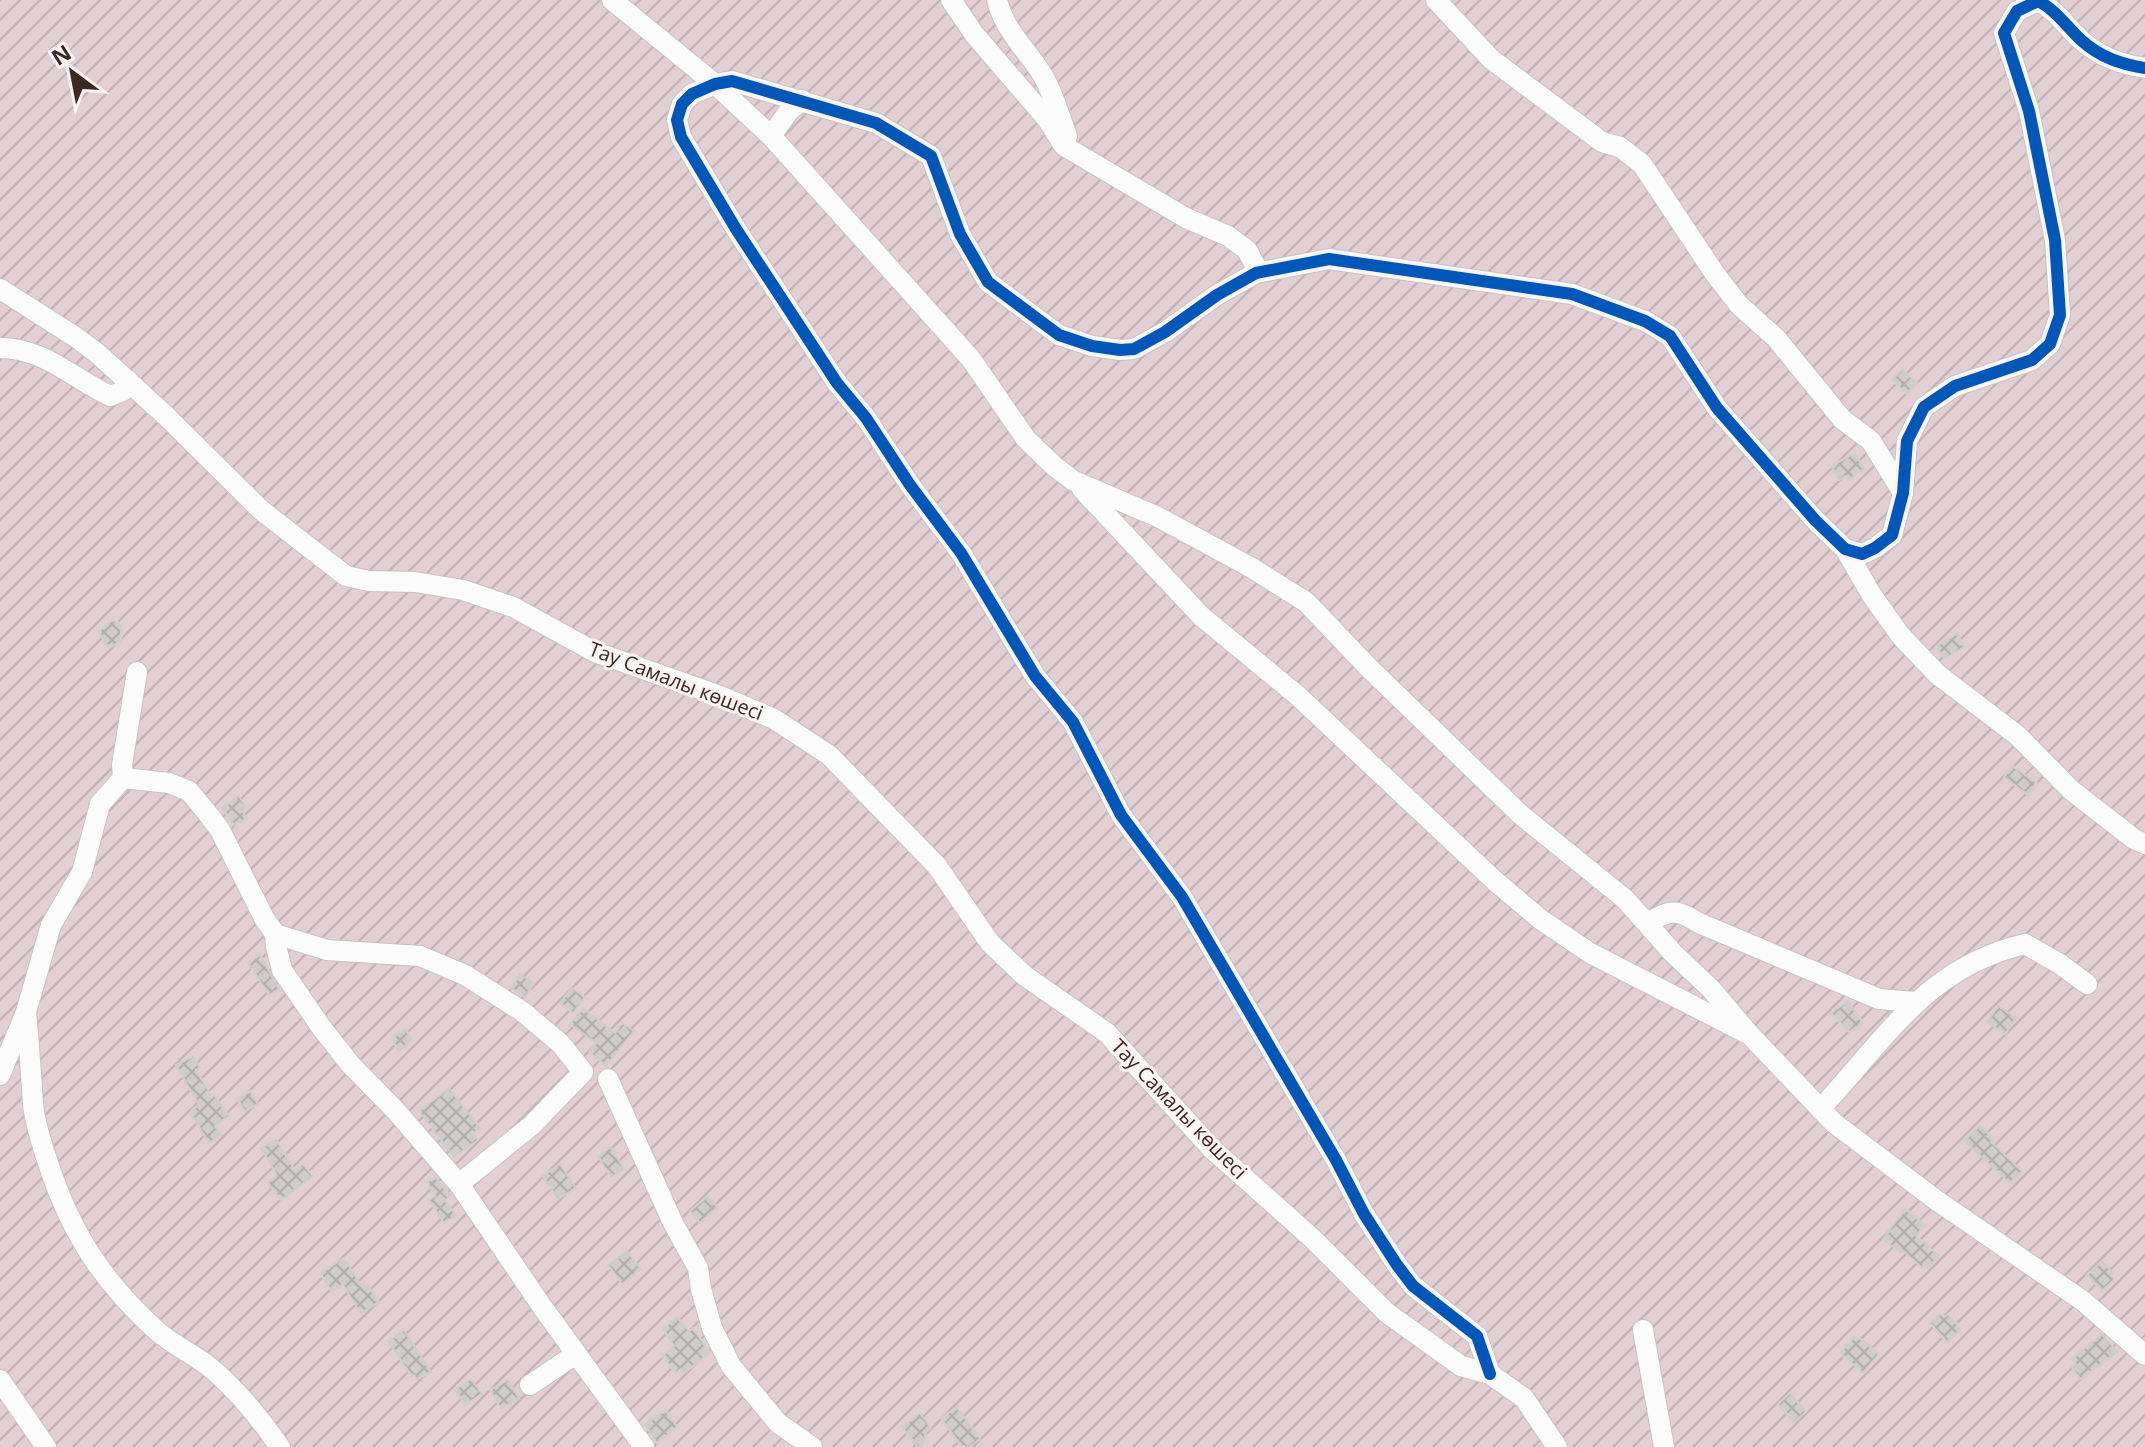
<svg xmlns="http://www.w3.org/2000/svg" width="2145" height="1447" font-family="'Open Sans',sans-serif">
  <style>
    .garden { fill: url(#garden-furrows) }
    .building { fill: url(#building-cross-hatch); stroke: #d3cece; stroke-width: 2 }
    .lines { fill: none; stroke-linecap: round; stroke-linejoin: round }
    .minor-casing { stroke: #c7c3c3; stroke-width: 22 }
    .minor { stroke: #fcfbfb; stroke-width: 20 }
    .cycleway-casing { stroke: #f9f3f4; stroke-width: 17 }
    .cycleway { stroke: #0057b8; stroke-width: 12 }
    .labels { text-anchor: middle; stroke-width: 6; stroke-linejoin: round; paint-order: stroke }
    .street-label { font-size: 20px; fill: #3d2924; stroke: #f9f3f4 }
  </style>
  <defs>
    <pattern id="garden-furrows" width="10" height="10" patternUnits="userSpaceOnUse" patternTransform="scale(2)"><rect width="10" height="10" fill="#e2cfd3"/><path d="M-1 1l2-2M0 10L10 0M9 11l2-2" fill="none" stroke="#c3b2b5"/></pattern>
    <pattern id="building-cross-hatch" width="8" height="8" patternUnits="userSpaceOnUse" patternTransform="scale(2)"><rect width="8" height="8" fill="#d1cccc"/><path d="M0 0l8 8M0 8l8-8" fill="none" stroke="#b4afaf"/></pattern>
  </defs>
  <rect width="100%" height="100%" fill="#eae5e5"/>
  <rect class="garden" x="0" y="0" width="2145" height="1447"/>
  <g class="building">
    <polygon points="1902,369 1917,383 1907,394 1892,380"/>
    <polygon points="1855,453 1864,469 1848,480 1846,476 1839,480 1831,466"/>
    <polygon points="111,621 117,621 121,626 121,642 111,647 105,644 99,631"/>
    <polygon points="1957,634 1964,647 1944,659 1936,646"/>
    <polygon points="2012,766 2037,783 2028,795 2004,777"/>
    <polygon points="239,796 246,807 242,811 247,818 235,826 222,808"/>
    <polygon points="260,955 279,989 269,995 248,963"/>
    <polygon points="520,974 534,983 525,997 511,988"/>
    <polygon points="572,988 585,997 573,1013 560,1003"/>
    <polygon points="1848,1001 1863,1023 1849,1032 1831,1013"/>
    <polygon points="1998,1006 2016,1018 2005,1034 1987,1022"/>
    <polygon points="583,1008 615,1033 622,1023 634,1031 606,1066 589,1052 596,1043 570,1024"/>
    <polygon points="405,1029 413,1040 399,1051 391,1039"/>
    <polygon points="193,1056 200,1068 196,1070 212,1097 214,1095 229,1116 215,1126 221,1135 209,1143 191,1114 194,1112 192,1110 199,1105 176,1065"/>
    <polygon points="449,1088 480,1128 473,1133 478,1140 454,1157 419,1111"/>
    <polygon points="250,1091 258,1104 245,1111 237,1099"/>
    <polygon points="1980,1125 1994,1139 1991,1142 2022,1171 2010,1183 1964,1141"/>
    <polygon points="276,1139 295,1170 303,1164 313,1176 281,1200 268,1183 277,1175 261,1148"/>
    <polygon points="611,1147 624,1169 611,1177 598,1156"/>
    <polygon points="560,1164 576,1188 558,1199 542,1176"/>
    <polygon points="435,1177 451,1196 445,1200 456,1216 444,1223 429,1200 435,1196 427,1182"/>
    <polygon points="708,1196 718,1207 700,1223 690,1211"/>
    <polygon points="1905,1209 1925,1225 1916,1236 1939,1256 1928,1268 1924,1265 1922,1268 1902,1250 1901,1252 1883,1239"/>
    <polygon points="627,1251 641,1269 622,1284 608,1265"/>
    <polygon points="344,1258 362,1287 367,1284 379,1302 363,1312 360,1312 343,1285 332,1292 320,1273"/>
    <polygon points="2102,1261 2113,1273 2111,1275 2115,1279 2102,1291 2087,1275"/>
    <polygon points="1941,1314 1944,1317 1948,1314 1961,1329 1947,1342 1930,1323"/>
    <polygon points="677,1317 689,1331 693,1328 710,1353 684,1373 681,1369 676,1373 662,1356 674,1346 663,1329"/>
    <polygon points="404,1330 431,1372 417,1379 414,1375 412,1377 388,1341"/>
    <polygon points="2102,1334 2118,1352 2080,1379 2072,1367 2076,1364 2072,1359"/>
    <polygon points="1854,1337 1857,1340 1860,1338 1879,1354 1863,1373 1840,1353"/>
    <polygon points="471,1379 482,1394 465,1405 455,1389"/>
    <polygon points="508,1380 519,1398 501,1409 490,1390"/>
    <polygon points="1790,1393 1806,1412 1794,1422 1778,1404"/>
    <polygon points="957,1407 980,1439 969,1447 962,1447 941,1418"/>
    <polygon points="666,1410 677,1427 657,1443 645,1424"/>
    <polygon points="920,1413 931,1428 926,1432 922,1447 918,1447 902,1427"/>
  </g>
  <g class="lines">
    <defs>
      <g id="minor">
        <polyline points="612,0 715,84 771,136 971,359 1026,439 1054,466 1074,481 1158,517 1252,568 1306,602 1370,669 1521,815 1625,899 1673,953 1711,989 1750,1035"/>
        <polyline points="951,0 974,34 1047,119 1064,146 1186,218 1228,236 1247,250 1256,267 1256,273"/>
        <path d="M997,0c7,29 27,47 43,71 12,18 19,44 27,65"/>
        <polyline points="1436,0 1491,59 1602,142 1620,147 1642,164 1715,274 1739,305 1776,338 1842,419 1871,441 1903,493"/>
        <polyline points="771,136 789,111 802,100"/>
        <polyline points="0,289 77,338 98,354 165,415 261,510 346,576 369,581 415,582 463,590 513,607 595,652 720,696 774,719 829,755 937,866 990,943 1025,976 1107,1033 1212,1149 1313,1239 1387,1313 1461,1366 1490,1374 1524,1398 1557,1447"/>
        <path d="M0,348c44,0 72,30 110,48l13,-5 5,-11"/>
        <polyline points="1082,489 1201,616 1298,696 1495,881 1540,919 1590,953 1750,1035 1834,1123 1936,1200 2083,1301 2145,1355"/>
        <polyline points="1845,549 1871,594 1900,635 1937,674 2018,736 2071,790 2134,839 2145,844"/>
        <polyline points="123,778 169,783 189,791 208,814 220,830 264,918 275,934 276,946 282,970 321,1027 350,1064 396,1111 459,1184 543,1308 644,1447"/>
        <polyline points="123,778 122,765 137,672"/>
        <path d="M1648,923c23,-14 28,-14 51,0l180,76 36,3"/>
        <polyline points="275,934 327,950 420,956 465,975 523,1012 561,1044 583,1072 532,1125 459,1184"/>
        <path d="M26,1012c3,31 5,61 7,92 2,20 9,41 15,59 23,70 54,118 109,168 15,13 34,22 50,34 29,23 52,52 73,82"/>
        <polyline points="0,1075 26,1012 51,925 82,872 100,804 123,778"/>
        <polyline points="608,1079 673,1223 698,1268 701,1289 712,1328 731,1366 778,1423 812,1447"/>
        <path d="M1820,1109c66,-70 106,-142 205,-165l35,20 27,20"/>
        <polyline points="1643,1330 1664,1447"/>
        <path d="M1490,1374l-13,-38 -64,-50 -16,-21 -33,-51 -28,-54 -154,-263 -61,-82 -48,-93 -38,-46 -74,-123 -51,-68 -44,-67 -29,-35 -101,-154 -55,-92 -4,-17 5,-16 10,-10 23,-10 17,-3 144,42 55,33 29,78 28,48 71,53 33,11 28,4 14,-1 31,-17 52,-37 39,-22 73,-14 243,35 73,27 25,15 47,72 98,112 30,29 17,5 13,-6 17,-13 11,-42 4,-52 17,-34 31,-21 77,-26 18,-16 10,-29 -5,-75 -26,-129 -25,-78 13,-22 21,-10c18,9 28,25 43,39 19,17 39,24 64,28"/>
        <polyline points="0,1380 46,1447"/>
        <polyline points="530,1385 576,1354"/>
      </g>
    </defs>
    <use href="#minor" class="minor-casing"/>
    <use href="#minor" class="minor"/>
    <defs>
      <path id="cycleway" d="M1490,1374l-13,-38 -64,-50 -16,-21 -33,-51 -28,-54 -154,-263 -61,-82 -48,-93 -38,-46 -74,-123 -51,-68 -44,-67 -29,-35 -101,-154 -55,-92 -4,-17 5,-16 10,-10 23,-10 17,-3 144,42 55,33 29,78 28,48 71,53 33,11 28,4 14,-1 31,-17 52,-37 39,-22 73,-14 243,35 73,27 25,15 47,72 98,112 30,29 17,5 13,-6 17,-13 11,-42 4,-52 17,-34 31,-21 77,-26 18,-16 10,-29 -5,-75 -26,-129 -25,-78 13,-22 21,-10c18,9 28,25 43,39 19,17 39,24 64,28"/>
    </defs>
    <use href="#cycleway" class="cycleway-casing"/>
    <use href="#cycleway" class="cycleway"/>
  </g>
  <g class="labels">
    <g class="street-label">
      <text transform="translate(676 681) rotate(21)" y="7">Тау Самалы көшесі</text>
      <text transform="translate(1179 1109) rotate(46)" y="7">Тау Самалы көшесі</text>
    </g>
  </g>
  <g transform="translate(72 72) rotate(328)" stroke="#f9f3f4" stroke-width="6" paint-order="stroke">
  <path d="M0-6L14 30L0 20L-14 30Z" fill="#3d2924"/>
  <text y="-12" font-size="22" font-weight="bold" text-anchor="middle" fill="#3d2924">N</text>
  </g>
</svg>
